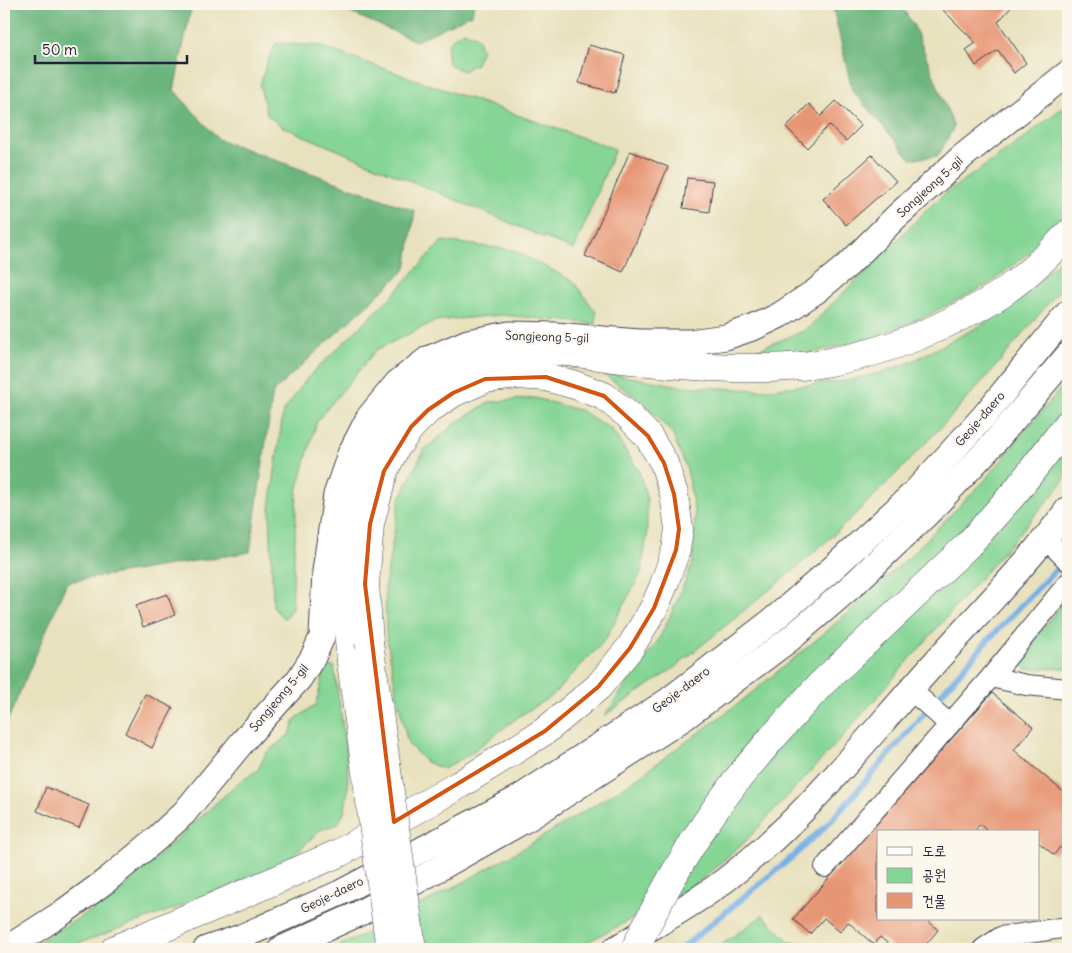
<svg xmlns="http://www.w3.org/2000/svg" width="1072" height="953" font-family="Delius,'Poor Story',sans-serif">
  <style>
    .green { fill: #85d595; stroke: #547c68 }
    .forest { fill: #6cb67e; stroke: #476c5c }
    .lines { fill: none; stroke-linecap: round; stroke-linejoin: round }
    .stream { stroke: #76afe6; stroke-width: 6 }
    .building { fill: #e79675 }
    .minor-casing { stroke: #403f4e; stroke-width: 22 }
    .tertiary-casing { stroke: #403f4e; stroke-width: 27 }
    .trunk-casing { stroke: #403f4e; stroke-width: 29 }
    .minor { stroke: #fff; stroke-width: 20 }
    .tertiary { stroke: #fff; stroke-width: 25 }
    .trunk { stroke: #fff; stroke-width: 28 }
    .trunk-bridge-casing { stroke: #403f4e; stroke-width: 29; stroke-linecap: butt }
    .trunk-bridge { stroke: #fff; stroke-width: 28 }
    .marked { fill: none; stroke: #d45411; stroke-width: 4; stroke-linejoin: round }
    .labels { text-anchor: middle; stroke-width: 4.5; stroke-linejoin: round; paint-order: stroke }
    .street-label { font-size: 12px; fill: #22223b; stroke: #fbf7ec }
  </style>
  <rect width="100%" height="100%" fill="#fbf7ec"/>
  <filter id="ink" filterUnits="userSpaceOnUse"><feTurbulence type="fractalNoise" baseFrequency=".02" numOctaves="2"/><feDisplacementMap in="SourceGraphic" scale="10" xChannelSelector="R" yChannelSelector="G"/><feConvolveMatrix kernelMatrix="1 2 1 2 8 2 1 2 1" color-interpolation-filters="sRGB"/></filter>
  <filter id="wash" filterUnits="userSpaceOnUse"><feTurbulence type="fractalNoise" baseFrequency=".0096" numOctaves="4" result="noise"/><feDisplacementMap in="SourceGraphic" scale="20" xChannelSelector="R" yChannelSelector="G"/><feGaussianBlur stdDeviation="1.12" result="paint"/><feColorMatrix in="noise" values="0 0 0 0 0 0 0 0 0 0 0 0 0 0 0 0 0 1.4 0 .05"/><feComposite in="paint" operator="in"/></filter>
  <g filter="url(#wash)">
    <rect width="100%" height="100%" fill="#e8e1bd"/>
    <g class="green">
      <path d="M464,31l13,6 5,13 -6,14 -13,7 -15,-7c-3,-18 -1,-24 16,-33z"/>
      <polygon points="276,43 319,46 615,149 574,250 283,127 267,115 260,86 266,65"/>
      <polygon points="1068,103 1068,215 1046,239 989,284 928,315 870,339 811,353 741,356 806,330 939,198 1023,139"/>
      <polygon points="442,241 513,250 573,281 596,312 596,324 502,315 435,321 376,350 317,421 297,491 292,609 284,619 273,607 270,508 283,412 308,377 391,297"/>
      <polygon points="1068,254 1068,280 996,366 945,423 892,478 839,530 796,568 674,668 604,716 658,641 674,608 693,562 695,515 687,470 672,433 644,403 600,372 681,386 758,390 846,381 880,373 913,361 987,322"/>
      <polygon points="1068,379 1068,474 1057,490 837,743 743,844 691,888 574,949 331,949 355,939 462,883 532,843 627,785 738,704 827,631 910,556 985,480"/>
      <polygon points="535,398 582,411 611,429 639,471 647,499 647,536 641,573 605,640 552,696 521,715 471,753 444,769 426,762 408,744 396,691 386,633 385,585 400,498 424,450 457,422 489,402"/>
      <polygon points="1068,595 1068,668 1026,669 1019,661"/>
      <polygon points="334,666 347,756 348,786 345,810 338,824 320,830 289,860 204,898 63,949 26,949 101,905 132,880 239,782 258,770 266,753 290,734 295,719 316,705 325,667"/>
      <polygon points="763,915 790,942 849,949 716,949"/>
    </g>
    <g class="forest">
      <polygon points="4,4 192,4 174,90 218,139 415,211 406,269 273,392 250,552 67,582 4,729"/>
      <polygon points="330,4 474,4 472,14 416,41"/>
      <polygon points="832,4 900,4 914,26 954,127 938,156 911,159 852,90"/>
    </g>
    <g class="lines">
      <polyline class="stream" points="681,949 791,858 832,820 987,641 1064,561"/>
    </g>
    <g id="blocks">
      <g class="building">
        <polygon points="937,4 1014,4 998,22 1026,63 1014,73 998,50 976,66 966,50 976,43"/>
        <polygon points="589,45 625,55 615,93 579,83"/>
        <polygon points="836,101 861,126 846,141 829,125 807,148 786,127 809,104 821,116"/>
        <polygon points="630,151 668,167 623,272 585,256"/>
        <polygon points="872,155 896,181 846,225 823,199"/>
        <polygon points="687,178 713,181 709,212 683,208"/>
        <polygon points="167,594 175,615 143,627 136,605"/>
        <polygon points="992,693 1033,727 1014,750 1068,796 1068,854 1060,847 1054,855 1038,842 1038,832 988,832 980,824 974,832 878,832 878,919 926,919 938,930 922,949 895,949 880,937 873,944 848,922 840,932 824,918 810,934 793,919"/>
        <polygon points="145,694 173,708 152,748 125,733"/>
        <polygon points="46,787 89,805 79,828 37,811"/>
      </g>
    </g>
  </g>
  <g filter="url(#ink)">
    <use href="#blocks" fill-opacity="0" stroke="#403f4e" stroke-width="1"/>
    <g class="lines">
      <defs>
        <g id="minor">
          <polyline points="1045,538 1068,561"/>
          <polyline points="1068,583 991,677 1026,685 1068,689"/>
          <polyline points="911,690 949,724"/>
          <polyline points="825,867 991,677"/>
          <polyline points="983,949 1001,937 1068,927"/>
        </g>
        <g id="tertiary">
          <polyline points="6,949 62,913 107,880 155,840 184,813 244,740 299,679 313,657 322,637 325,571 336,495 350,454 369,417 397,383 428,359 468,342 509,334 555,335 639,342 690,342 726,337 755,327 780,315 816,291 849,264 896,217 963,156 1068,73"/>
          <polyline points="206,949 241,937 340,893 519,798 669,700 773,620 834,567 914,493 984,416 1068,313"/>
          <polyline points="281,949 360,913 532,816 684,718 790,639 854,584 929,512 993,444 1068,355"/>
          <path d="M615,949c36,-22 75,-42 109,-68 79,-60 139,-138 205,-212 47,-53 97,-103 139,-160"/>
        </g>
        <g id="trunk">
          <path d="M351,662c-5,-51 -10,-103 -2,-154 8,-43 32,-87 64,-117 18,-18 45,-30 70,-37 12,-4 41,-4 54,-4 28,0 57,6 85,9 60,7 129,13 189,6 61,-8 120,-31 173,-61 31,-17 60,-44 84,-70"/>
          <polyline points="772,738 820,685 968,545 1016,491 1068,424"/>
          <polyline points="115,949 339,853 459,785 545,731 598,687 630,648 654,608 663,587 676,550 679,529 674,494 664,463 648,436 628,415 604,396 575,385 546,377 517,375 485,379 453,393 428,410 411,427 396,447 384,471 370,524 365,584 369,642"/>
        </g>
      </defs>
      <use href="#minor" class="minor-casing"/>
      <use href="#tertiary" class="tertiary-casing"/>
      <use href="#trunk" class="trunk-casing"/>
      <use href="#minor" class="minor"/>
      <use href="#tertiary" class="tertiary"/>
      <use href="#trunk" class="trunk"/>
      <defs>
        <g id="trunk-bridge">
          <polyline points="369,642 412,949"/>
          <polyline points="351,662 390,949"/>
          <path d="M635,949c27,-57 59,-113 98,-164 12,-16 26,-31 39,-47"/>
        </g>
      </defs>
      <use href="#trunk-bridge" class="trunk-bridge-casing"/>
      <use href="#trunk-bridge" class="trunk-bridge"/>
    </g>
  </g>
  <path class="marked" d="M546,377l58,19 44,40 16,27 10,31 5,35 -3,21 -22,58 -24,40 -32,39 -53,44 -151,91 -29,-238 5,-60 14,-53 27,-44 17,-17 25,-17 32,-14z"/>
  <g class="labels">
    <g class="street-label">
      <text transform="translate(930 187) rotate(-42)" y="4">Songjeong 5-gil</text>
      <text transform="translate(547 337) rotate(2)" y="4">Songjeong 5-gil</text>
      <text transform="translate(980 419) rotate(-49)" y="4">Geoje-daero</text>
      <text transform="translate(681 690) rotate(-37)" y="4">Geoje-daero</text>
      <text transform="translate(279 698) rotate(-50)" y="4">Songjeong 5-gil</text>
      <text transform="translate(332 895) rotate(-26)" y="4">Geoje-daero</text>
    </g>
  </g>
  <rect width="1072" height="953" fill="none" stroke="#fbf7ec" stroke-width="20"/>
  <rect x="877" y="830" width="162" height="90" fill="#fbf7ec" stroke="#a4a2a5"/>
  <rect x="887" y="847" width="25" height="8" fill="#ffffff" stroke="#a4a2a5"/>
  <text x="922" y="856" font-size="15" fill="#22223b">도로</text>
  <rect x="887" y="868" width="25" height="15" fill="#85d595" stroke="#a4a2a5"/>
  <text x="922" y="880" font-size="15" fill="#22223b">공원</text>
  <rect x="887" y="893" width="25" height="15" fill="#e79675" stroke="#a4a2a5"/>
  <text x="922" y="906" font-size="15" fill="#22223b">건물</text>
  <path d="M35 55v8h152v-8" fill="none" stroke="#22223b" stroke-width="2.5"/>
  <text x="42" y="55" font-size="15" fill="#22223b" stroke="#fbf7ec" stroke-width="4" paint-order="stroke">50 m</text>
</svg>
